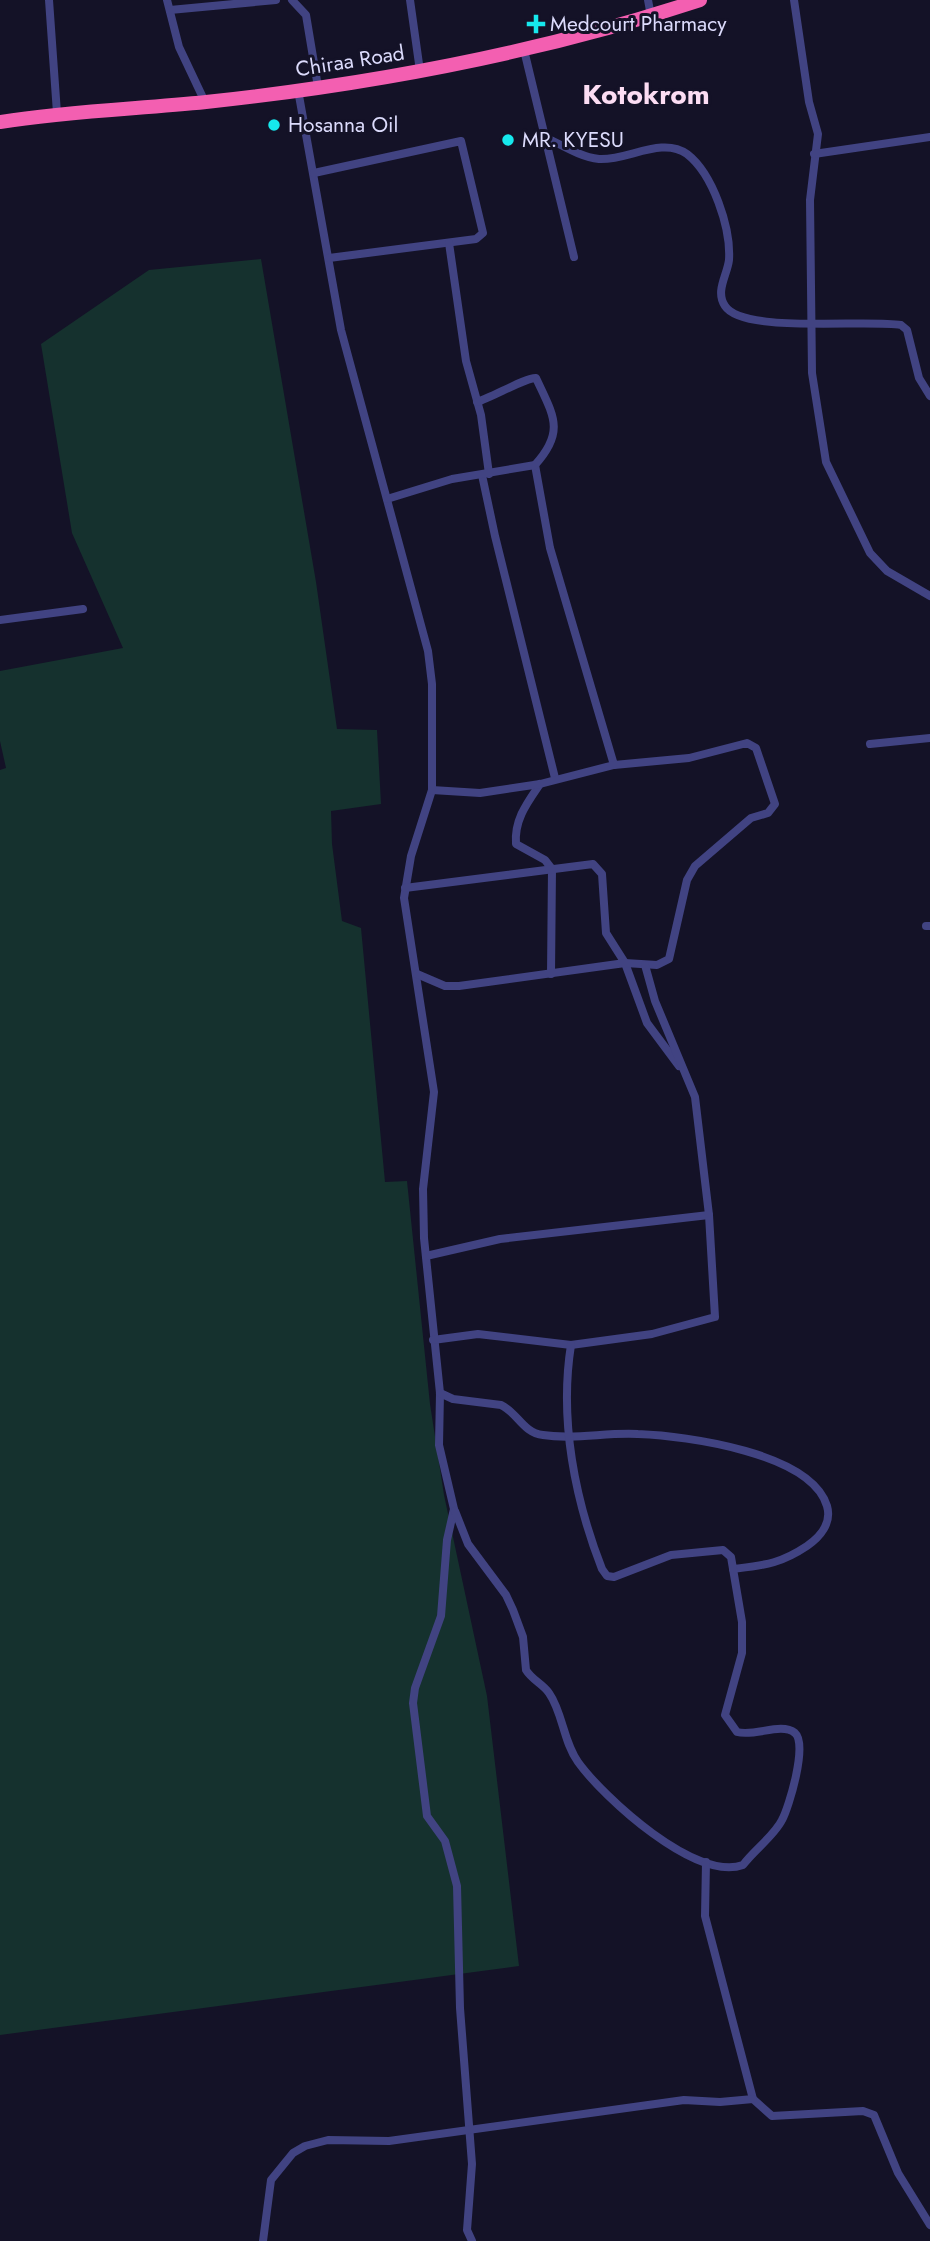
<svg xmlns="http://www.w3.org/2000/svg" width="930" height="2241" font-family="Jost,sans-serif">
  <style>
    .green { fill: #15312e }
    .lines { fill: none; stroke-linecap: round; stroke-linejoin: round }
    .street { stroke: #414382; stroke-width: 8 }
    .highway { stroke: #f35fb1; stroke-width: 14 }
    .poi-dot { fill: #16e8ed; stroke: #141227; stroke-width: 2.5 }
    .labels { text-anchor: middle; stroke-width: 6; stroke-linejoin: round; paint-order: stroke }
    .poi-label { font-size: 21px; fill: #dcdbfc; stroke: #141227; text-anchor: start }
    .street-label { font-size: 21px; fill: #dcdbfc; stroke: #141227 }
    .district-label { font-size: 28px; font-weight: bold; fill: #fcddf3; stroke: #141227 }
  </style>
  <rect width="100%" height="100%" fill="#141227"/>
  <polygon class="green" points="261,259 316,582 337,729 377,730 381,804 331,811 332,844 342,921 361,928 385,1182 407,1181 430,1404 444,1495 487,1696 519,1966 0,2035 0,770 6,768 0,741 0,671 123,648 72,533 41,344 149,270"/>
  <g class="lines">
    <g class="street">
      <polyline points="49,0 57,113"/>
      <polyline points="167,0 179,47 205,102"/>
      <polyline points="292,0 306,15 318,87"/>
      <polyline points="410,0 420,71"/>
      <polyline points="648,0 651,16"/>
      <polyline points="794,0 809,102 818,134 810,200 812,373 826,462 870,553 887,571 930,596"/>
      <polyline points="170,10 276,0"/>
      <polyline points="524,50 574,257"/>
      <polyline points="298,90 341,330 428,651 432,684 432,790 411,856 404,898 434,1092 423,1189 424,1238 440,1393 439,1445 454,1509 447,1540 441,1616 415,1688 413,1703 427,1816 445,1841 457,1886 460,2008 472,2164 467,2230 472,2241"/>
      <path d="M545,137c17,8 35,20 54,22 28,2 63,-23 88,-5 26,20 44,74 42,106 -2,16 -14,31 -4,46 18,28 141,13 176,19l6,5 12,48 11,18"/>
      <polyline points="814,154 930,137"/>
      <polyline points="314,173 461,141 483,233 476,239 329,258"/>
      <polyline points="449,243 466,361 481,415 489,474"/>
      <polyline points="535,465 550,548 614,765"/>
      <polyline points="482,475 495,536 555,778"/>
      <path d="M387,499l65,-20 83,-14c31,-34 18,-50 1,-87 -9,-1 -45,20 -59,24"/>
      <polyline points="0,620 83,609"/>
      <polyline points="870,744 930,738"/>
      <path d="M540,784c-13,19 -26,36 -24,60l29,16 7,9 -1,105"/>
      <polyline points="405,888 593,864 602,874 606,933 625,963 647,1023 679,1066"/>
      <polyline points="926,926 930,926"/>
      <polyline points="417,974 445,986 459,986 625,963 657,965 669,959 687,880 695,866 751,818 768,813 775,804 756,748 747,743 689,758 614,765 540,784 480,793 432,790"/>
      <polyline points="426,1256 500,1239 709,1215"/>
      <polyline points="433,1340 478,1334 571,1345 652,1334 715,1317 709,1215 695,1097 655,1001 645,965"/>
      <path d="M440,1393l13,6 48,6c16,7 22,28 42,30 31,5 64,-3 95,-1 50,2 173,19 189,72 5,17 -7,31 -20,40 -27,18 -42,19 -74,23"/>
      <path d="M455,1511l13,33 38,51 7,15 10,27 3,33c6,10 17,14 23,23 14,20 14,48 29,69 26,36 118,120 165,103 11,-15 31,-29 39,-45 7,-13 26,-76 13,-87 -14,-11 -40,4 -58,-1l-12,-17 17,-62v-31l-11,-65 -8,-7 -52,5 -57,22 -7,-1 -5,-7c-27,-69 -43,-149 -31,-224"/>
      <polyline points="706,1862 705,1916 753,2099 772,2116 863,2111 874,2115 898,2173 930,2225"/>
      <polyline points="263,2241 271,2180 293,2153 305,2146 328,2140 389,2141 684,2100 720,2102 753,2099"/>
    </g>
    <path class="highway" d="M0,122c69,-11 137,-13 206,-20 168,-18 334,-49 494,-102"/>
  </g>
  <g class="poi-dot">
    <path d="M532.5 13.5h7v7h7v7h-7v7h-7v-7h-7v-7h7z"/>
    <circle cx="274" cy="125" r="7"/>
    <circle cx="508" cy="140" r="7"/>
  </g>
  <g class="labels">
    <g class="poi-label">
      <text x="550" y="31">Medcourt Pharmacy</text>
      <text x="288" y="132">Hosanna Oil</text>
      <text x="522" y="147">MR. KYESU</text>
    </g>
    <g class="street-label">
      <text transform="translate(350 61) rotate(-9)" y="7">Chiraa Road</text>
    </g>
    <g class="district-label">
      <text x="646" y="104">Kotokrom</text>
    </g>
  </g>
</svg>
